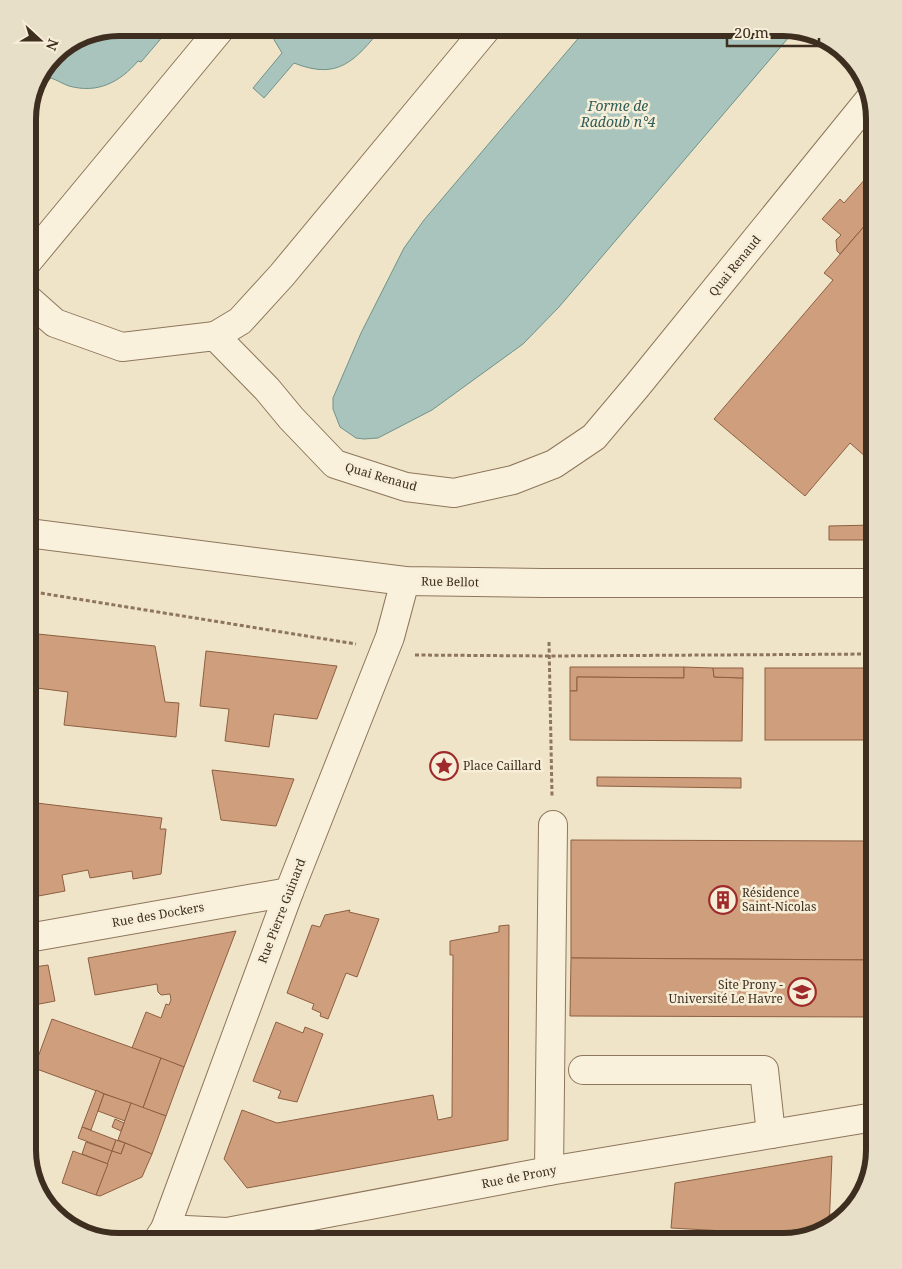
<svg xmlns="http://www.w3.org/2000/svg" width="902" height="1269" font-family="'Noto Serif',serif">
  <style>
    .water { fill: #a9c4bc; stroke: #6f938a }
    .building { fill: #cf9f7d; stroke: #8d5f41 }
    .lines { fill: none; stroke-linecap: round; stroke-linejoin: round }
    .minor-casing { stroke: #8d765c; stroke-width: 30 }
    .path { stroke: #8d765c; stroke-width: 3; stroke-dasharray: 4 2.5; stroke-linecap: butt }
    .minor { stroke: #faf1dc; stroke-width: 28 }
    .labels { text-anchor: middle; stroke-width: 5; stroke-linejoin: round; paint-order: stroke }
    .street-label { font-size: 12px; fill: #3d2e20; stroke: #f7eed8 }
    .poi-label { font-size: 12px; fill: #3d2e20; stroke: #f7eed8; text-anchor: start }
    .water-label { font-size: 14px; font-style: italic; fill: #2f5d5a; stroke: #f7eed8 }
    .rim { fill: none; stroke: #3d2e20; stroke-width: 6 }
  </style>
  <rect width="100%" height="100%" fill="#f0e4c8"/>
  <g class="water">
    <path d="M119,28h51l-29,34 -3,-1c-18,21 -40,33 -69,25 -6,-2 -12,-6 -18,-8l-20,22 6,-22 22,-28z"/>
    <path d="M270,28h112c-27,32 -43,53 -88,35l-30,35 -11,-10 29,-35 -9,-15z"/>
    <polygon points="587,28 789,28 795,30 559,307 523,344 432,410 378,438 364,439 356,438 340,427 333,409 333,398 361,333 404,248 424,220"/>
  </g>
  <g class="building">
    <polygon points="874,169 874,229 867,223 840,254 837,251 836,240 841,235 822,219 840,199 844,203"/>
    <polygon points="867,223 874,229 874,416 865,426 874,434 874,448 867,458 850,443 805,496 714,419 833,280 824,273"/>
    <polygon points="874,525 874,540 829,540 829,526"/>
    <polygon points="28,633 155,646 165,702 179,703 176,737 64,725 68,692 37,688"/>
    <polygon points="206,651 337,666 317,719 274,714 269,747 225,741 229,709 200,706"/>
    <polygon points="570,667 684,667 684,678 577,677 577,691 570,691"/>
    <polygon points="684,667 713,668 714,677 743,678 742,741 570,740 570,691 577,691 577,677 684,678"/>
    <polygon points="713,668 743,668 743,678 714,677"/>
    <rect x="765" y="668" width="109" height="72"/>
    <polygon points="212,770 294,779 276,826 221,820"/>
    <polygon points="597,777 741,778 741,788 597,786"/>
    <polygon points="28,802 162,818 160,829 166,829 161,874 133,879 132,871 90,878 88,870 62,875 65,891 28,898"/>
    <polygon points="571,840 874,841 874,960 571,958"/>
    <polygon points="350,910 349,912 379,919 357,977 346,973 328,1019 320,1016 321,1013 312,1009 314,1004 287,993 312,925 320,927 325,915"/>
    <polygon points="509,925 508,1140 247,1188 224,1159 242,1110 277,1123 433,1095 438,1120 452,1117 453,955 450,955 450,941 499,932 499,926"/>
    <polygon points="236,931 184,1067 132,1048 146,1012 161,1018 166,1004 169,1005 171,1000 170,994 161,995 158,992 157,984 95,995 88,958"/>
    <polygon points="571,958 874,960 874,1017 570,1016"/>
    <polygon points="48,965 55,1001 29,1006 31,1022 28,1023 28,968"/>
    <polygon points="52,1019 161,1058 143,1108 34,1068"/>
    <polygon points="276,1022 303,1033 305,1027 323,1034 297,1102 278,1098 281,1091 253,1081"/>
    <polygon points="161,1058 184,1067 166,1116 143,1108"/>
    <polygon points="96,1090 104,1094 91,1130 82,1127"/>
    <polygon points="104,1094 131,1103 125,1121 98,1111"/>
    <polygon points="131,1103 166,1116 152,1154 118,1140"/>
    <polygon points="115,1119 124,1123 121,1131 112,1127"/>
    <polygon points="82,1127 116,1140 112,1151 78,1138"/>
    <polygon points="116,1140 125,1143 121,1154 112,1151"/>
    <polygon points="86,1142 112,1151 108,1164 82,1154"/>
    <polygon points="125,1143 152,1154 142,1177 100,1196 96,1195 112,1151 121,1154"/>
    <polygon points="73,1151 108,1164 96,1195 62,1183"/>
    <polygon points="832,1156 829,1229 779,1241 779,1234 671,1228 675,1183"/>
    <polygon points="640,1231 642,1241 598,1241 598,1239"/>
  </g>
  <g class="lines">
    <defs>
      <g id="minor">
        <polyline points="28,261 221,28"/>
        <polyline points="28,299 55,323 122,347 215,336 267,389 291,418 335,464 406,487 454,493 513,480 554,464 594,437 637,386 869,100"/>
        <polyline points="215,336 240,321 282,275 487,28"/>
        <polyline points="28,533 405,581 543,583 874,583"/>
        <polyline points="28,938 289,892"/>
        <polyline points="583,1070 764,1070 771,1134"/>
        <polyline points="549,1171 553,825"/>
        <polyline points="157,1241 165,1229 289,892 390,637 405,581"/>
        <polyline points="170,1241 165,1229 227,1232 549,1171 874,1117"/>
      </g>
    </defs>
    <use href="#minor" class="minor-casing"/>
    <g class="path">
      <polyline points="28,591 356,644"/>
      <polyline points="549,642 552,796"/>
      <polyline points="415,655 550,656 874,654"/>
    </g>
    <use href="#minor" class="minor"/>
  </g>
  <defs>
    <symbol id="sight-ring" viewBox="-11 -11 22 22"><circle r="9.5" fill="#f7eed8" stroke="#9e2a2b" stroke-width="1.5"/><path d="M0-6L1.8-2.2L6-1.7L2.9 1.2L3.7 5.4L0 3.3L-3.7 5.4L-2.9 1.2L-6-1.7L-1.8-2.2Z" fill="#9e2a2b"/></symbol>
    <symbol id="building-ring" viewBox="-11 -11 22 22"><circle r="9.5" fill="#f7eed8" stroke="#9e2a2b" stroke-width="1.5"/><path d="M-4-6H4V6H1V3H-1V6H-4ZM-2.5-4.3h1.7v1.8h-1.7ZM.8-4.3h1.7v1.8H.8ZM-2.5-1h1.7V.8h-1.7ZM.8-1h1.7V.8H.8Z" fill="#9e2a2b"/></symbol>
    <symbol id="university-ring" viewBox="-11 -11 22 22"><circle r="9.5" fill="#f7eed8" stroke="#9e2a2b" stroke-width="1.5"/><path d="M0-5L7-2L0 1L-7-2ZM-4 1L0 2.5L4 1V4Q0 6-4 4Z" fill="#9e2a2b"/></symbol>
  </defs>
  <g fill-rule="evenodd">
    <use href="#sight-ring" x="428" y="750" width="32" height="32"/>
    <use href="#building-ring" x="707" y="884" width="32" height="32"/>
    <use href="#university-ring" x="786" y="976" width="32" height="32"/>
  </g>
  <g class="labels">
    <g class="street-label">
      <text transform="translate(735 266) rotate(-51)" y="4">Quai Renaud</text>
      <text transform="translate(381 477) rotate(16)" y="4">Quai Renaud</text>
      <text transform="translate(450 582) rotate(1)" y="4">Rue Bellot</text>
      <text transform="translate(282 911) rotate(-69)" y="4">Rue Pierre Guinard</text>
      <text transform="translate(158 915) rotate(-10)" y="4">Rue des Dockers</text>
      <text transform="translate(519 1177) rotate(-11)" y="4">Rue de Prony</text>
    </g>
    <g class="poi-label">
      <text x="463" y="770">Place Caillard</text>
      <text x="742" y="897">Résidence<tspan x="742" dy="14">Saint-Nicolas</tspan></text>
      <text x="783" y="989" text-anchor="end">Site Prony -<tspan x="783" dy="14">Université Le Havre</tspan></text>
    </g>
    <g class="water-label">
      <text x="618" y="111">Forme de<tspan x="618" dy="16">Radoub n°4</tspan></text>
    </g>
  </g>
  <path d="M0 0H902V1269H0ZM119 36H783A83 83 0 0 1 866 119V1150A83 83 0 0 1 783 1233H119A83 83 0 0 1 36 1150V119A83 83 0 0 1 119 36Z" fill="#e8dfc9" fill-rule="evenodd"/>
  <path class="rim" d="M119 36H783A83 83 0 0 1 866 119V1150A83 83 0 0 1 783 1233H119A83 83 0 0 1 36 1150V119A83 83 0 0 1 119 36Z"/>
  <g transform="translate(40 40) rotate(111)" stroke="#f7eed8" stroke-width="4" paint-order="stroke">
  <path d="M0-4L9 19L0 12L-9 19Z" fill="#3d2e20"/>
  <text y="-8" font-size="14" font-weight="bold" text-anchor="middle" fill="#3d2e20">N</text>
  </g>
  <path d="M727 38v8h92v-8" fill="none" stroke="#3d2e20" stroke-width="2.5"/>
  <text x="734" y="38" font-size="15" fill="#3d2e20" stroke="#f7eed8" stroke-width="4" paint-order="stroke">20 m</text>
</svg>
